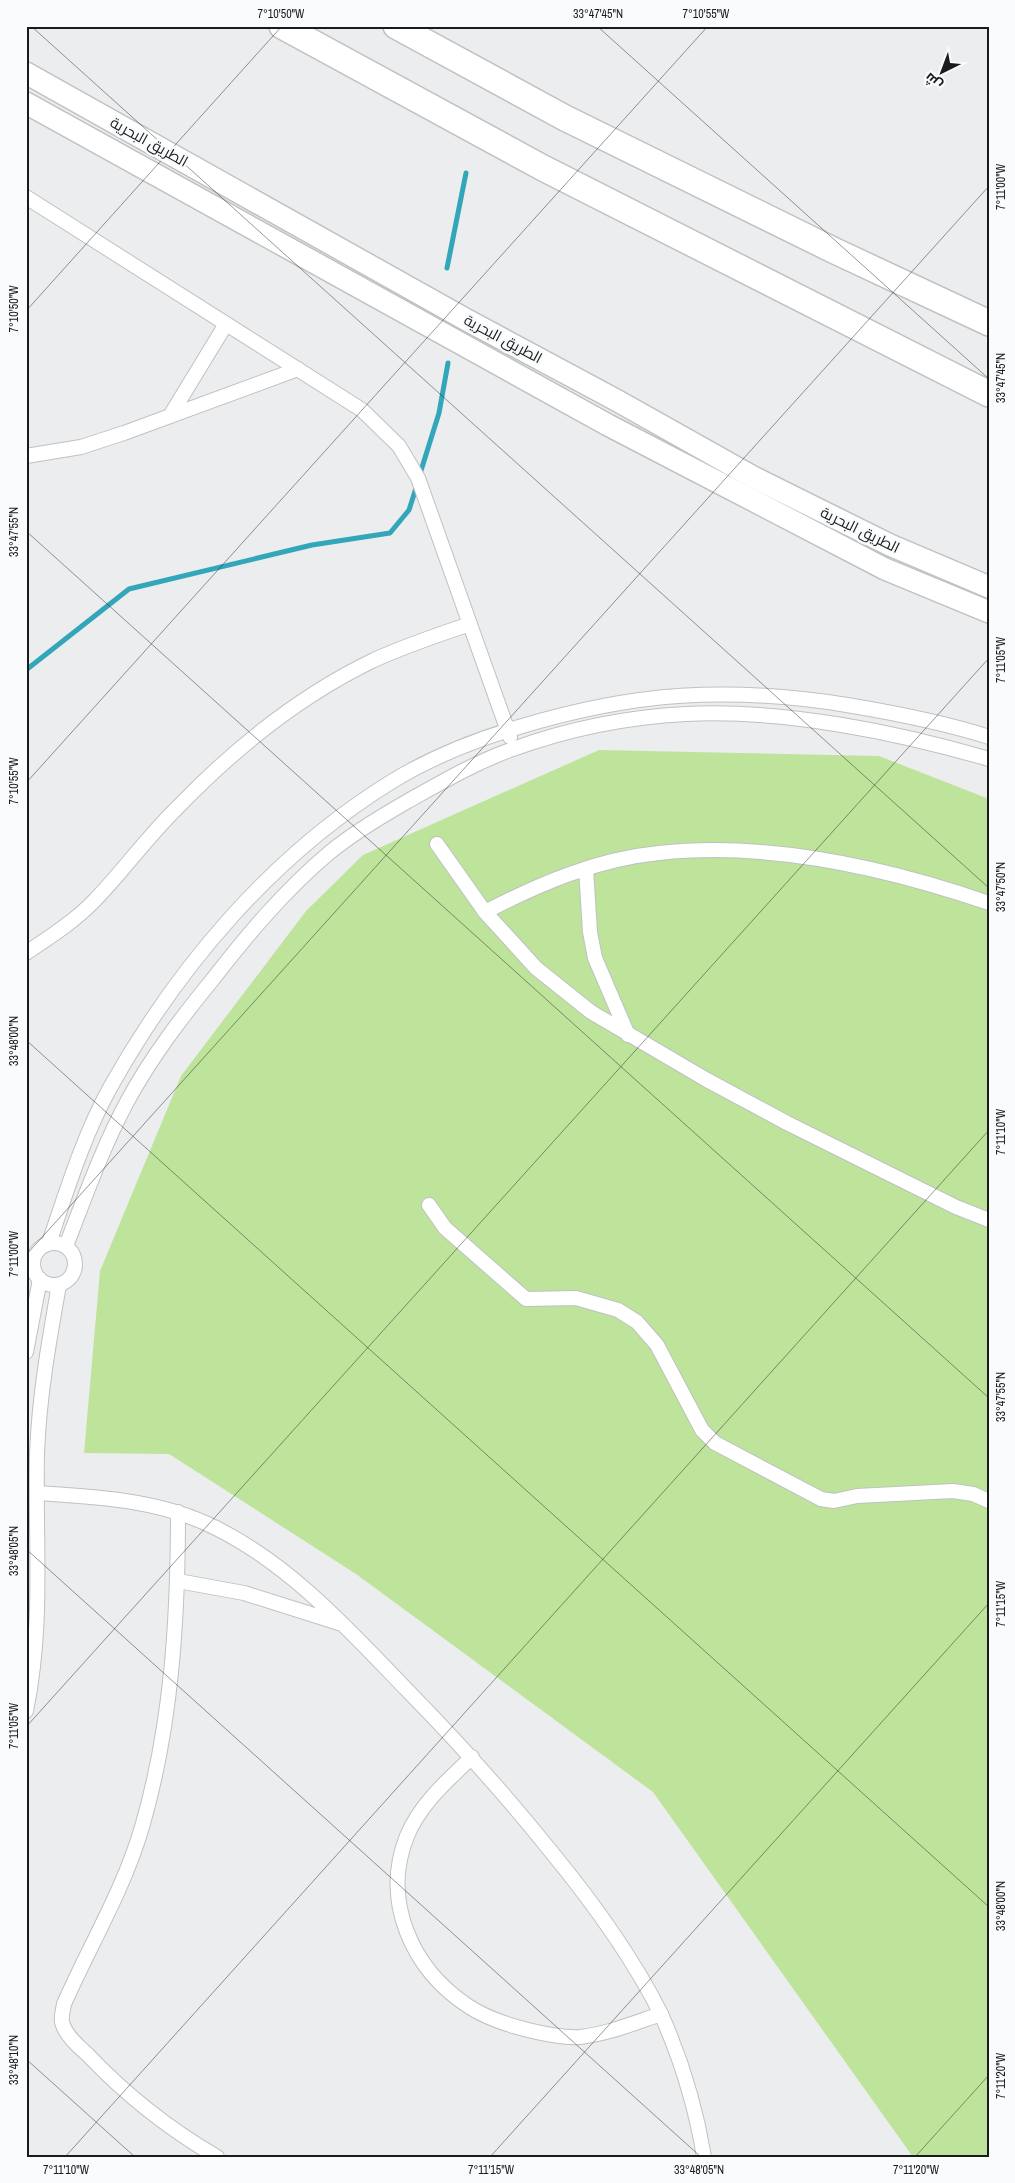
<svg xmlns="http://www.w3.org/2000/svg" width="1015" height="2183" font-family="'Archivo Narrow',Cairo,sans-serif">
  <style>
    .green { fill: #bde49a }
    .lines { fill: none; stroke-linecap: round; stroke-linejoin: round }
    .stream { stroke: #33a6b9; stroke-width: 5 }
    .street-casing { stroke: #bfc1c2; stroke-width: 16 }
    .primary-casing { stroke: #bfc1c2; stroke-width: 24 }
    .highway-casing { stroke: #bfc1c2; stroke-width: 28 }
    .street { stroke: #fff; stroke-width: 14 }
    .primary { stroke: #fff; stroke-width: 21 }
    .highway { stroke: #fff; stroke-width: 25 }
    .ticks { fill: none; stroke: #1a1b1b; stroke-width: 1; stroke-opacity: 0.45 }
    .labels { text-anchor: middle; stroke-width: 5; stroke-linejoin: round; paint-order: stroke }
    .street-label { font-size: 15px; fill: #1a1b1b; stroke: #f9fbfc }
    .neatline { fill: none; stroke: #1a1b1b; stroke-width: 2 }
    .ticks-label { font-size: 12px; text-anchor: middle; fill: #1a1b1b }
  </style>
  <rect width="100%" height="100%" fill="#ecedef"/>
  <polygon class="green" points="599,750 879,756 989,799 989,2157 913,2157 653,1792 356,1574 169,1454 84,1453 100,1271 181,1076 306,911 363,855"/>
  <g class="lines">
    <g class="stream">
      <polyline points="447,268 466,173"/>
      <polyline points="419,477 439,413 448,363"/>
      <polyline points="26,670 129,589 312,545 390,533 409,510 417,485"/>
    </g>
    <defs>
      <g id="street">
        <polyline points="26,197 362,410 399,446 418,478 510,737"/>
        <polyline points="170,416 226,324"/>
        <polyline points="26,456 81,447 124,433 298,369"/>
        <polyline points="437,844 485,912 536,968 591,1012 707,1080 787,1123 956,1207 989,1220"/>
        <polyline points="586,869 590,932 595,958 628,1035"/>
        <path d="M485,912c54,-28 112,-53 174,-59 110,-12 225,14 330,50"/>
        <path d="M26,953c24,-16 49,-32 69,-53 29,-30 53,-64 83,-93 56,-58 123,-112 196,-147 31,-14 63,-25 96,-36"/>
        <polyline points="429,1205 445,1228 526,1299 576,1298 618,1310 637,1322 657,1345 702,1430 715,1443 821,1499 834,1501 857,1496 953,1491 973,1494 989,1501"/>
        <path d="M49,1243c18,-53 35,-109 62,-157 68,-121 162,-231 280,-304 39,-24 84,-42 128,-55 115,-35 209,-41 328,-22 48,8 96,17 142,32"/>
        <circle cx="54" cy="1264" r="21"/>
        <path d="M66,1246c19,-49 37,-100 62,-146 24,-44 54,-83 85,-121 35,-45 72,-89 116,-126 24,-20 51,-36 79,-52 34,-19 68,-39 105,-52 55,-20 116,-32 173,-35 97,-5 210,18 303,45"/>
        <polyline points="26,1352 40,1279"/>
        <path d="M38,1493c61,4 123,7 178,35 76,38 133,102 191,162 50,51 97,103 142,159 42,51 82,105 112,165"/>
        <path d="M178,1512c0,105 -6,212 -36,315 -18,62 -52,118 -78,177 -1,6 -3,12 -2,18 3,13 17,25 26,33 38,40 81,74 129,102"/>
        <polyline points="178,1581 244,1593 339,1623"/>
        <path d="M26,1711c18,-88 9,-169 11,-257 2,-57 12,-113 22,-169"/>
        <path d="M472,1757c-24,23 -52,47 -65,79 -26,65 5,133 61,170 18,12 40,19 60,24 16,4 35,8 52,7 28,-3 54,-14 81,-23 20,45 35,94 43,143"/>
      </g>
      <g id="primary">
        <polyline points="26,73 465,319 616,400 753,477 890,545 989,587"/>
        <polyline points="26,103 608,425 885,569 989,612"/>
      </g>
      <g id="highway">
        <polyline points="282,26 543,168 989,394"/>
        <polyline points="396,26 565,118 835,251 989,323"/>
      </g>
    </defs>
    <use href="#street" class="street-casing"/>
    <use href="#primary" class="primary-casing"/>
    <use href="#highway" class="highway-casing"/>
    <use href="#street" class="street"/>
    <use href="#primary" class="primary"/>
    <use href="#highway" class="highway"/>
  </g>
  <path class="ticks" d="M31,26l958,862M597,26l392,353M26,311l256,-285M26,531l963,867M26,783l682,-757M26,1040l963,867M26,1255l963,-1069M26,1549l675,608M26,1727l963,-1069M26,2059l109,98M65,2157l924,-1027M490,2157l499,-554M915,2157l74,-82"/>
  <g class="labels">
    <g class="street-label">
      <text transform="translate(149 142) rotate(29)" y="5">الطريق البحرية</text>
      <text transform="translate(503 339) rotate(28)" y="5">الطريق البحرية</text>
      <text transform="translate(860 530) rotate(26)" y="5">الطريق البحرية</text>
    </g>
  </g>
  <rect width="1015" height="2183" fill="none" stroke="#f9fbfc" stroke-width="55"/>
  <g transform="translate(942 72) rotate(222)" stroke="#f9fbfc" stroke-width="4" paint-order="stroke">
  <path d="M0-4L9 19L0 12L-9 19Z" fill="#1a1b1b"/>
  <text y="-8" font-size="14" font-weight="bold" text-anchor="middle" fill="#1a1b1b">ش</text>
  </g>
  <rect x="28" y="28" width="960" height="2128" class="neatline"/>
  <g class="ticks-label">
    <text x="281" y="18">7°10'50"W</text>
    <text x="598" y="18">33°47'45"N</text>
    <text x="706" y="18">7°10'55"W</text>
    <text transform="translate(1001 187) rotate(-90)" y="4">7°11'00"W</text>
    <text transform="translate(14 309) rotate(-90)" y="4">7°10'50"W</text>
    <text transform="translate(1001 378) rotate(-90)" y="4">33°47'45"N</text>
    <text transform="translate(14 532) rotate(-90)" y="4">33°47'55"N</text>
    <text transform="translate(1001 660) rotate(-90)" y="4">7°11'05"W</text>
    <text transform="translate(14 781) rotate(-90)" y="4">7°10'55"W</text>
    <text transform="translate(1001 887) rotate(-90)" y="4">33°47'50"N</text>
    <text transform="translate(14 1041) rotate(-90)" y="4">33°48'00"N</text>
    <text transform="translate(1001 1132) rotate(-90)" y="4">7°11'10"W</text>
    <text transform="translate(14 1254) rotate(-90)" y="4">7°11'00"W</text>
    <text transform="translate(1001 1397) rotate(-90)" y="4">33°47'55"N</text>
    <text transform="translate(14 1551) rotate(-90)" y="4">33°48'05"N</text>
    <text transform="translate(1001 1604) rotate(-90)" y="4">7°11'15"W</text>
    <text transform="translate(14 1726) rotate(-90)" y="4">7°11'05"W</text>
    <text transform="translate(1001 1906) rotate(-90)" y="4">33°48'00"N</text>
    <text transform="translate(14 2060) rotate(-90)" y="4">33°48'10"N</text>
    <text transform="translate(1001 2076) rotate(-90)" y="4">7°11'20"W</text>
    <text x="66" y="2174">7°11'10"W</text>
    <text x="491" y="2174">7°11'15"W</text>
    <text x="699" y="2174">33°48'05"N</text>
    <text x="916" y="2174">7°11'20"W</text>
  </g>
</svg>
